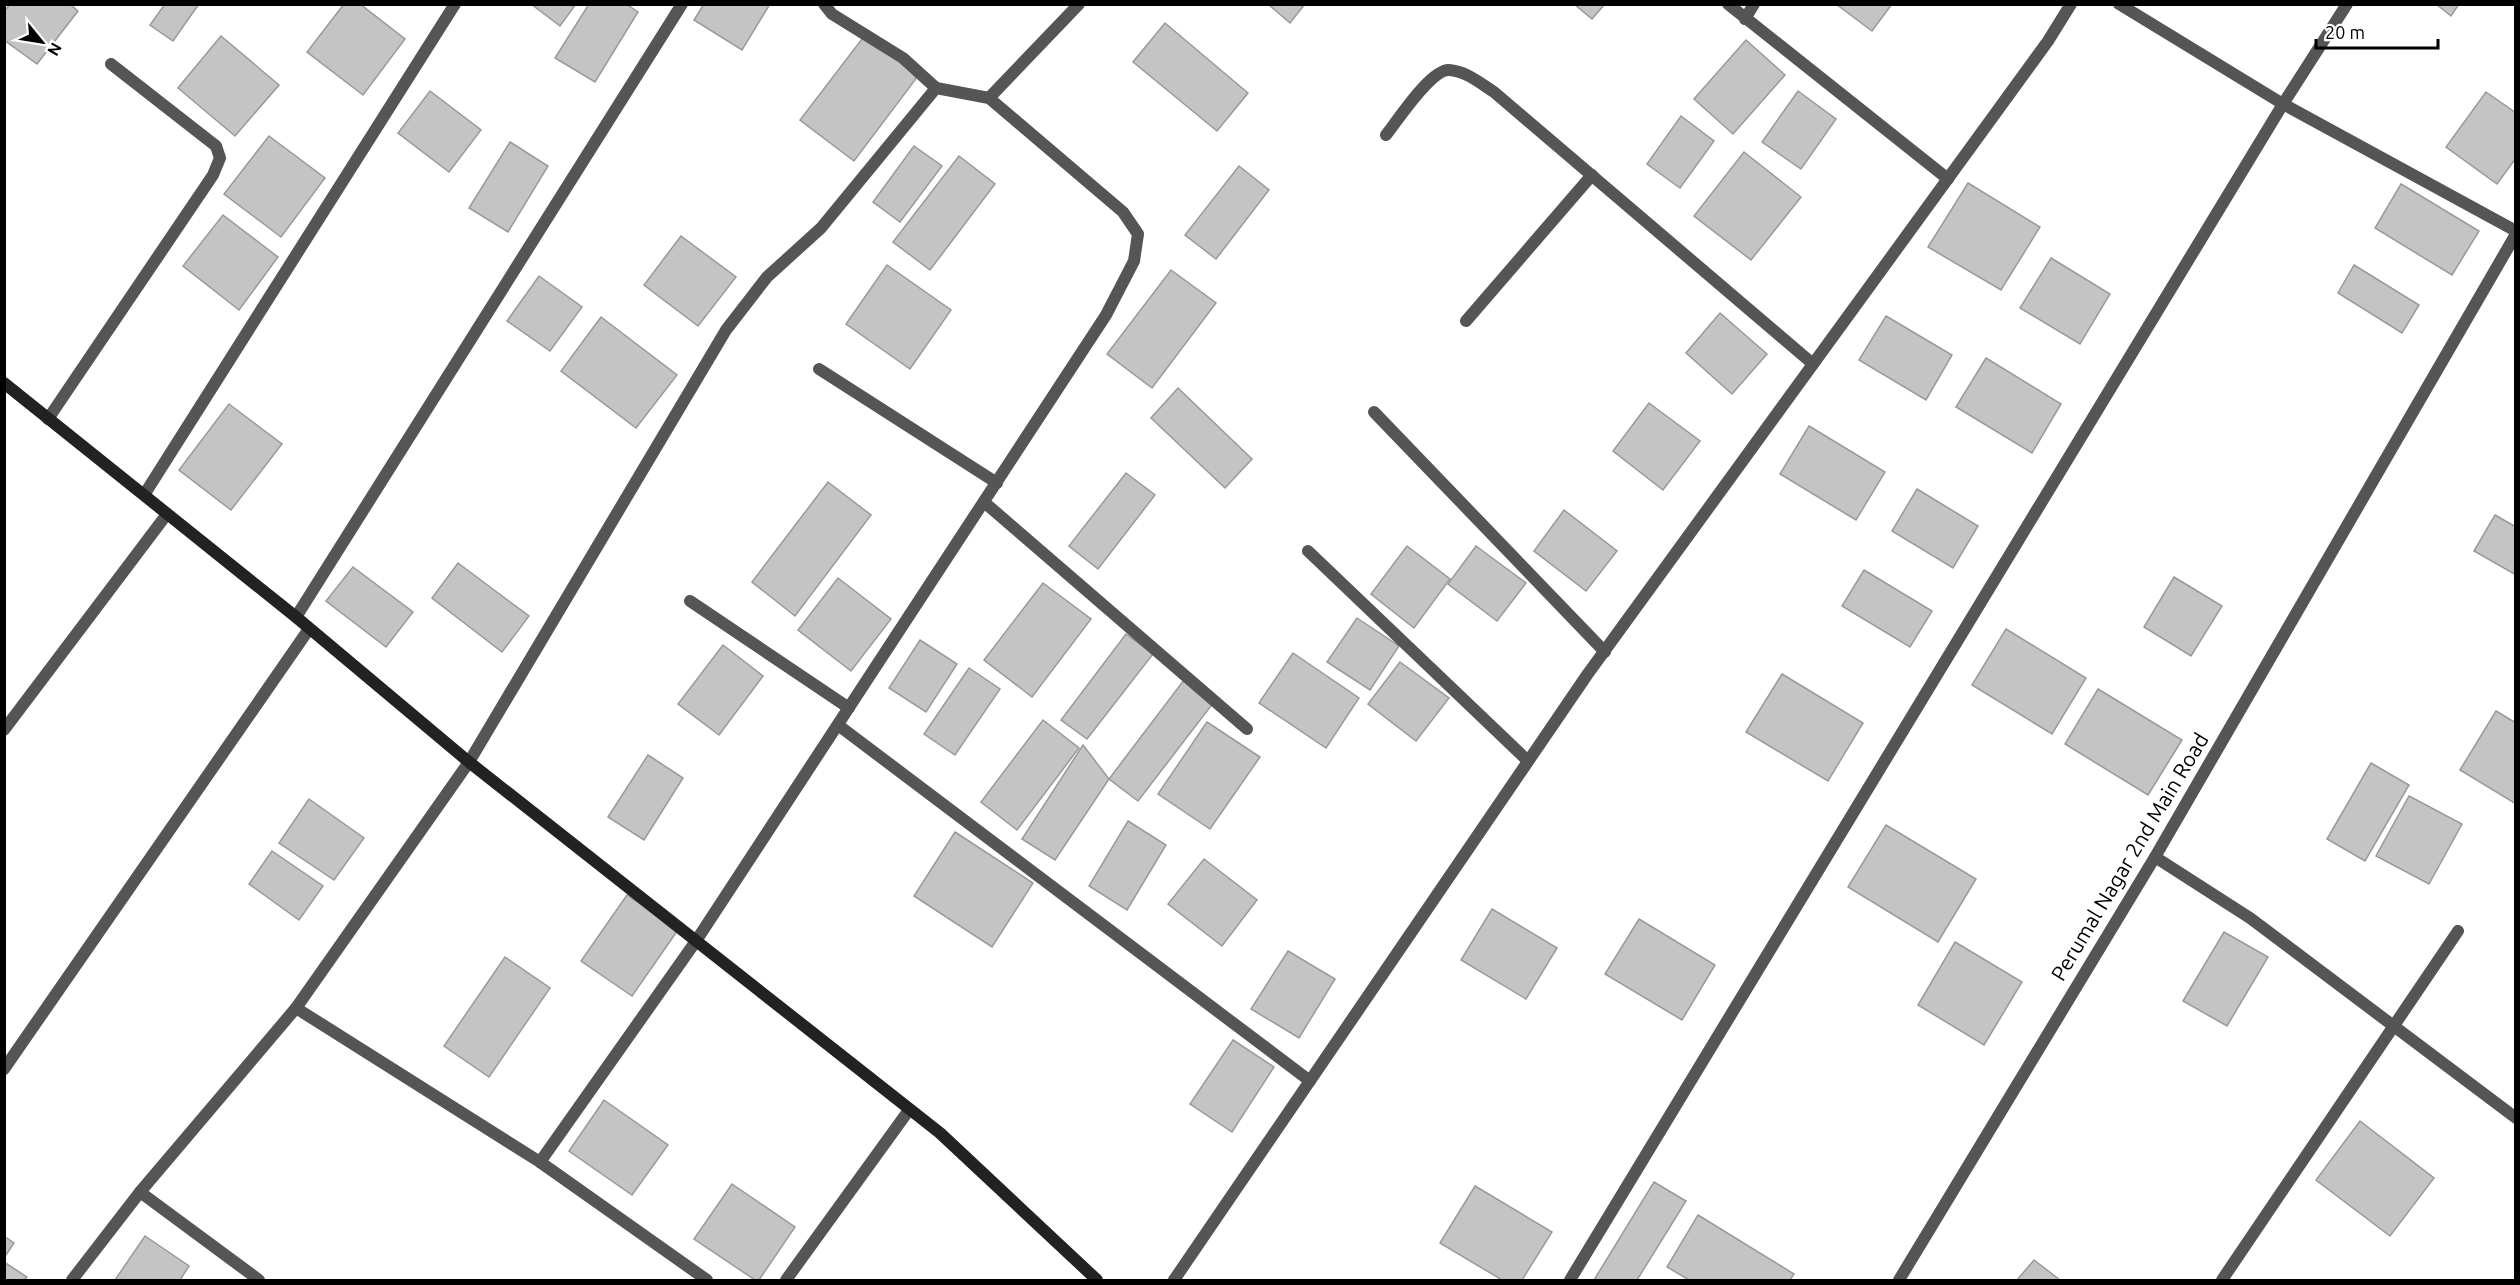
<svg xmlns="http://www.w3.org/2000/svg" width="2520" height="1285" font-family="Ubuntu,sans-serif">
  <style>
    .building { fill: #c4c4c4; stroke: #999; stroke-width: 1.5 }
    .lines { fill: none; stroke-linecap: round; stroke-linejoin: round }
    .street { stroke: #555; stroke-width: 12 }
    .secondary { stroke: #222; stroke-width: 12 }
    .labels { text-anchor: middle; stroke-width: 6; stroke-linejoin: round; paint-order: stroke }
    .street-label { font-size: 21px; fill: #000; stroke: #fff }
  </style>
  <rect width="100%" height="100%" fill="#fff"/>
  <g class="building">
    <polygon points="10,4 70,4 78,11 37,64 4,40 4,12"/>
    <polygon points="165,4 199,4 173,41 150,25"/>
    <polygon points="344,4 360,4 405,39 363,95 307,52"/>
    <polygon points="531,4 576,4 560,26"/>
    <polygon points="589,4 626,4 638,12 595,82 555,58"/>
    <polygon points="704,4 770,4 742,50 694,20"/>
    <polygon points="1268,4 1305,4 1290,23"/>
    <polygon points="1574,4 1605,4 1592,19"/>
    <polygon points="1836,4 1892,4 1872,31"/>
    <polygon points="2436,4 2459,4 2451,16"/>
    <polygon points="1165,23 1248,93 1217,131 1133,62"/>
    <polygon points="865,35 918,76 854,161 800,120"/>
    <polygon points="221,36 279,85 235,136 178,88"/>
    <polygon points="1746,40 1785,75 1733,134 1694,99"/>
    <polygon points="430,91 481,130 449,172 398,133"/>
    <polygon points="1798,91 1836,119 1801,169 1762,142"/>
    <polygon points="2486,92 2516,113 2516,158 2497,184 2446,147"/>
    <polygon points="1681,116 1714,141 1680,188 1647,164"/>
    <polygon points="269,136 325,178 281,237 224,194"/>
    <polygon points="510,142 548,166 508,232 469,208"/>
    <polygon points="914,146 942,166 900,222 873,202"/>
    <polygon points="1744,152 1801,197 1751,260 1694,216"/>
    <polygon points="959,156 995,184 930,270 893,242"/>
    <polygon points="1239,166 1269,190 1216,259 1185,235"/>
    <polygon points="1968,183 2040,227 2001,290 1928,247"/>
    <polygon points="2401,184 2479,231 2452,275 2375,228"/>
    <polygon points="223,215 278,257 239,310 183,266"/>
    <polygon points="681,236 736,277 698,326 644,285"/>
    <polygon points="2051,258 2110,294 2080,344 2020,308"/>
    <polygon points="887,265 951,310 910,369 846,324"/>
    <polygon points="2354,265 2419,305 2402,333 2338,293"/>
    <polygon points="1171,270 1216,303 1152,388 1107,354"/>
    <polygon points="539,276 582,307 550,351 507,321"/>
    <polygon points="1720,313 1767,354 1732,394 1686,353"/>
    <polygon points="1886,316 1952,355 1926,400 1859,360"/>
    <polygon points="601,317 677,375 636,428 561,371"/>
    <polygon points="1986,358 2061,404 2032,453 1956,407"/>
    <polygon points="1178,388 1252,459 1225,488 1151,418"/>
    <polygon points="1649,403 1700,441 1663,490 1613,451"/>
    <polygon points="229,404 282,444 231,510 179,470"/>
    <polygon points="1809,426 1885,472 1856,520 1780,474"/>
    <polygon points="1126,473 1155,495 1098,569 1069,546"/>
    <polygon points="828,482 871,515 795,616 752,582"/>
    <polygon points="1917,489 1978,526 1953,568 1892,531"/>
    <polygon points="1564,510 1617,551 1586,591 1534,551"/>
    <polygon points="2495,515 2516,527 2516,575 2474,551"/>
    <polygon points="1407,546 1450,579 1414,628 1371,594"/>
    <polygon points="1476,546 1526,583 1497,621 1448,584"/>
    <polygon points="458,563 529,616 502,652 432,598"/>
    <polygon points="353,567 413,612 386,647 326,601"/>
    <polygon points="1864,570 1932,611 1910,647 1842,606"/>
    <polygon points="2174,577 2222,606 2191,656 2144,627"/>
    <polygon points="838,578 891,619 851,671 798,630"/>
    <polygon points="1043,583 1091,619 1032,697 984,660"/>
    <polygon points="1357,618 1399,646 1370,690 1327,662"/>
    <polygon points="2006,629 2086,678 2052,734 1972,685"/>
    <polygon points="1126,634 1153,654 1087,739 1061,720"/>
    <polygon points="920,640 957,664 926,712 889,688"/>
    <polygon points="723,645 763,676 719,735 678,704"/>
    <polygon points="1293,653 1359,698 1326,748 1259,703"/>
    <polygon points="1400,662 1449,698 1416,741 1368,704"/>
    <polygon points="969,668 1000,689 955,755 924,734"/>
    <polygon points="1782,674 1863,723 1828,781 1746,732"/>
    <polygon points="1184,680 1214,702 1138,801 1109,779"/>
    <polygon points="2098,689 2182,740 2148,795 2065,744"/>
    <polygon points="2496,711 2516,723 2516,804 2460,770"/>
    <polygon points="1043,720 1079,748 1017,830 981,802"/>
    <polygon points="1207,722 1260,757 1210,829 1158,794"/>
    <polygon points="1083,745 1109,779 1055,860 1022,839"/>
    <polygon points="648,755 683,778 644,840 608,817"/>
    <polygon points="2371,763 2409,785 2365,861 2327,839"/>
    <polygon points="2409,796 2462,824 2429,884 2376,856"/>
    <polygon points="309,799 364,838 334,880 279,843"/>
    <polygon points="1128,821 1166,845 1127,910 1089,886"/>
    <polygon points="1886,825 1976,879 1938,942 1848,887"/>
    <polygon points="955,832 1033,883 992,947 914,896"/>
    <polygon points="272,851 323,886 299,920 249,884"/>
    <polygon points="1204,859 1257,900 1222,946 1168,904"/>
    <polygon points="627,895 678,930 632,996 581,961"/>
    <polygon points="1492,909 1557,948 1526,999 1461,960"/>
    <polygon points="1639,919 1715,965 1682,1020 1605,974"/>
    <polygon points="2224,932 2268,957 2227,1026 2183,1001"/>
    <polygon points="1955,942 2022,982 1984,1045 1918,1005"/>
    <polygon points="1288,951 1335,979 1299,1038 1251,1009"/>
    <polygon points="505,957 550,988 489,1077 444,1046"/>
    <polygon points="1233,1040 1274,1067 1232,1132 1190,1104"/>
    <polygon points="604,1100 668,1145 632,1195 569,1151"/>
    <polygon points="2360,1121 2434,1178 2390,1236 2316,1180"/>
    <polygon points="1654,1182 1686,1201 1637,1280 1594,1280"/>
    <polygon points="732,1184 795,1227 759,1280 755,1280 694,1239"/>
    <polygon points="1475,1186 1552,1232 1522,1280 1502,1280 1440,1243"/>
    <polygon points="1698,1215 1794,1274 1790,1280 1689,1280 1667,1267"/>
    <polygon points="4,1236 14,1243 4,1258"/>
    <polygon points="145,1236 189,1266 180,1280 115,1280"/>
    <polygon points="2034,1260 2060,1280 2017,1280"/>
    <polygon points="4,1262 27,1277 24,1280 4,1280"/>
  </g>
  <g class="lines">
    <g class="street">
      <polyline points="824,4 832,14 903,58 936,88"/>
      <polyline points="1728,4 1948,179"/>
      <polyline points="2119,4 2283,104 2516,231"/>
      <polyline points="1745,19 1754,4"/>
      <polyline points="989,98 1079,4"/>
      <path d="M1386,135c12,-15 45,-66 63,-65 17,1 31,13 45,22l319,272"/>
      <polyline points="1466,321 1592,175"/>
      <polyline points="819,369 997,483"/>
      <polyline points="1374,412 1605,652"/>
      <polyline points="48,419 213,175 220,158 216,146 111,64"/>
      <polyline points="144,495 455,4"/>
      <polyline points="984,502 1247,729"/>
      <polyline points="1308,551 1528,761"/>
      <polyline points="690,601 849,708"/>
      <polyline points="296,617 682,4"/>
      <polyline points="838,725 1310,1081"/>
      <polyline points="4,730 167,514"/>
      <polyline points="2155,857 2250,918 2516,1118"/>
      <polyline points="296,1008 540,1162 707,1280"/>
      <polyline points="4,1069 309,629"/>
      <polyline points="140,1192 259,1280"/>
      <polyline points="72,1280 140,1192 296,1008 469,762 726,330 767,277 821,228 936,88 989,98 1123,212 1138,234 1134,261 1106,315 696,941 540,1162"/>
      <polyline points="786,1280 909,1110"/>
      <polyline points="1174,1280 1587,675 2048,41 2071,4"/>
      <polyline points="1570,1280 2283,104 2347,4"/>
      <polyline points="1899,1280 2155,857 2516,234"/>
      <polyline points="2222,1280 2458,931"/>
    </g>
    <polyline class="secondary" points="4,383 296,617 469,762 940,1133 1097,1280"/>
  </g>
  <g class="labels">
    <g class="street-label">
      <text transform="translate(2130 857) rotate(-59)" y="7">Perumal Nagar 2nd Main Road</text>
    </g>
  </g>
  <rect width="2520" height="1285" fill="none" stroke="#000000" stroke-width="12"/>
  <g transform="translate(42 42) rotate(120)" stroke="#ffffff" stroke-width="4.5" paint-order="stroke">
  <path d="M0-4.5L10 22L0 15L-10 22Z" fill="#000000"/>
  <text y="-9" font-size="16" font-weight="bold" text-anchor="middle" fill="#000000">N</text>
  </g>
  <path d="M2316 39v9h122v-9" fill="none" stroke="#000000" stroke-width="3"/>
  <text x="2325" y="39" font-size="18" fill="#000000" stroke="#ffffff" stroke-width="4.5" paint-order="stroke">20 m</text>
</svg>
